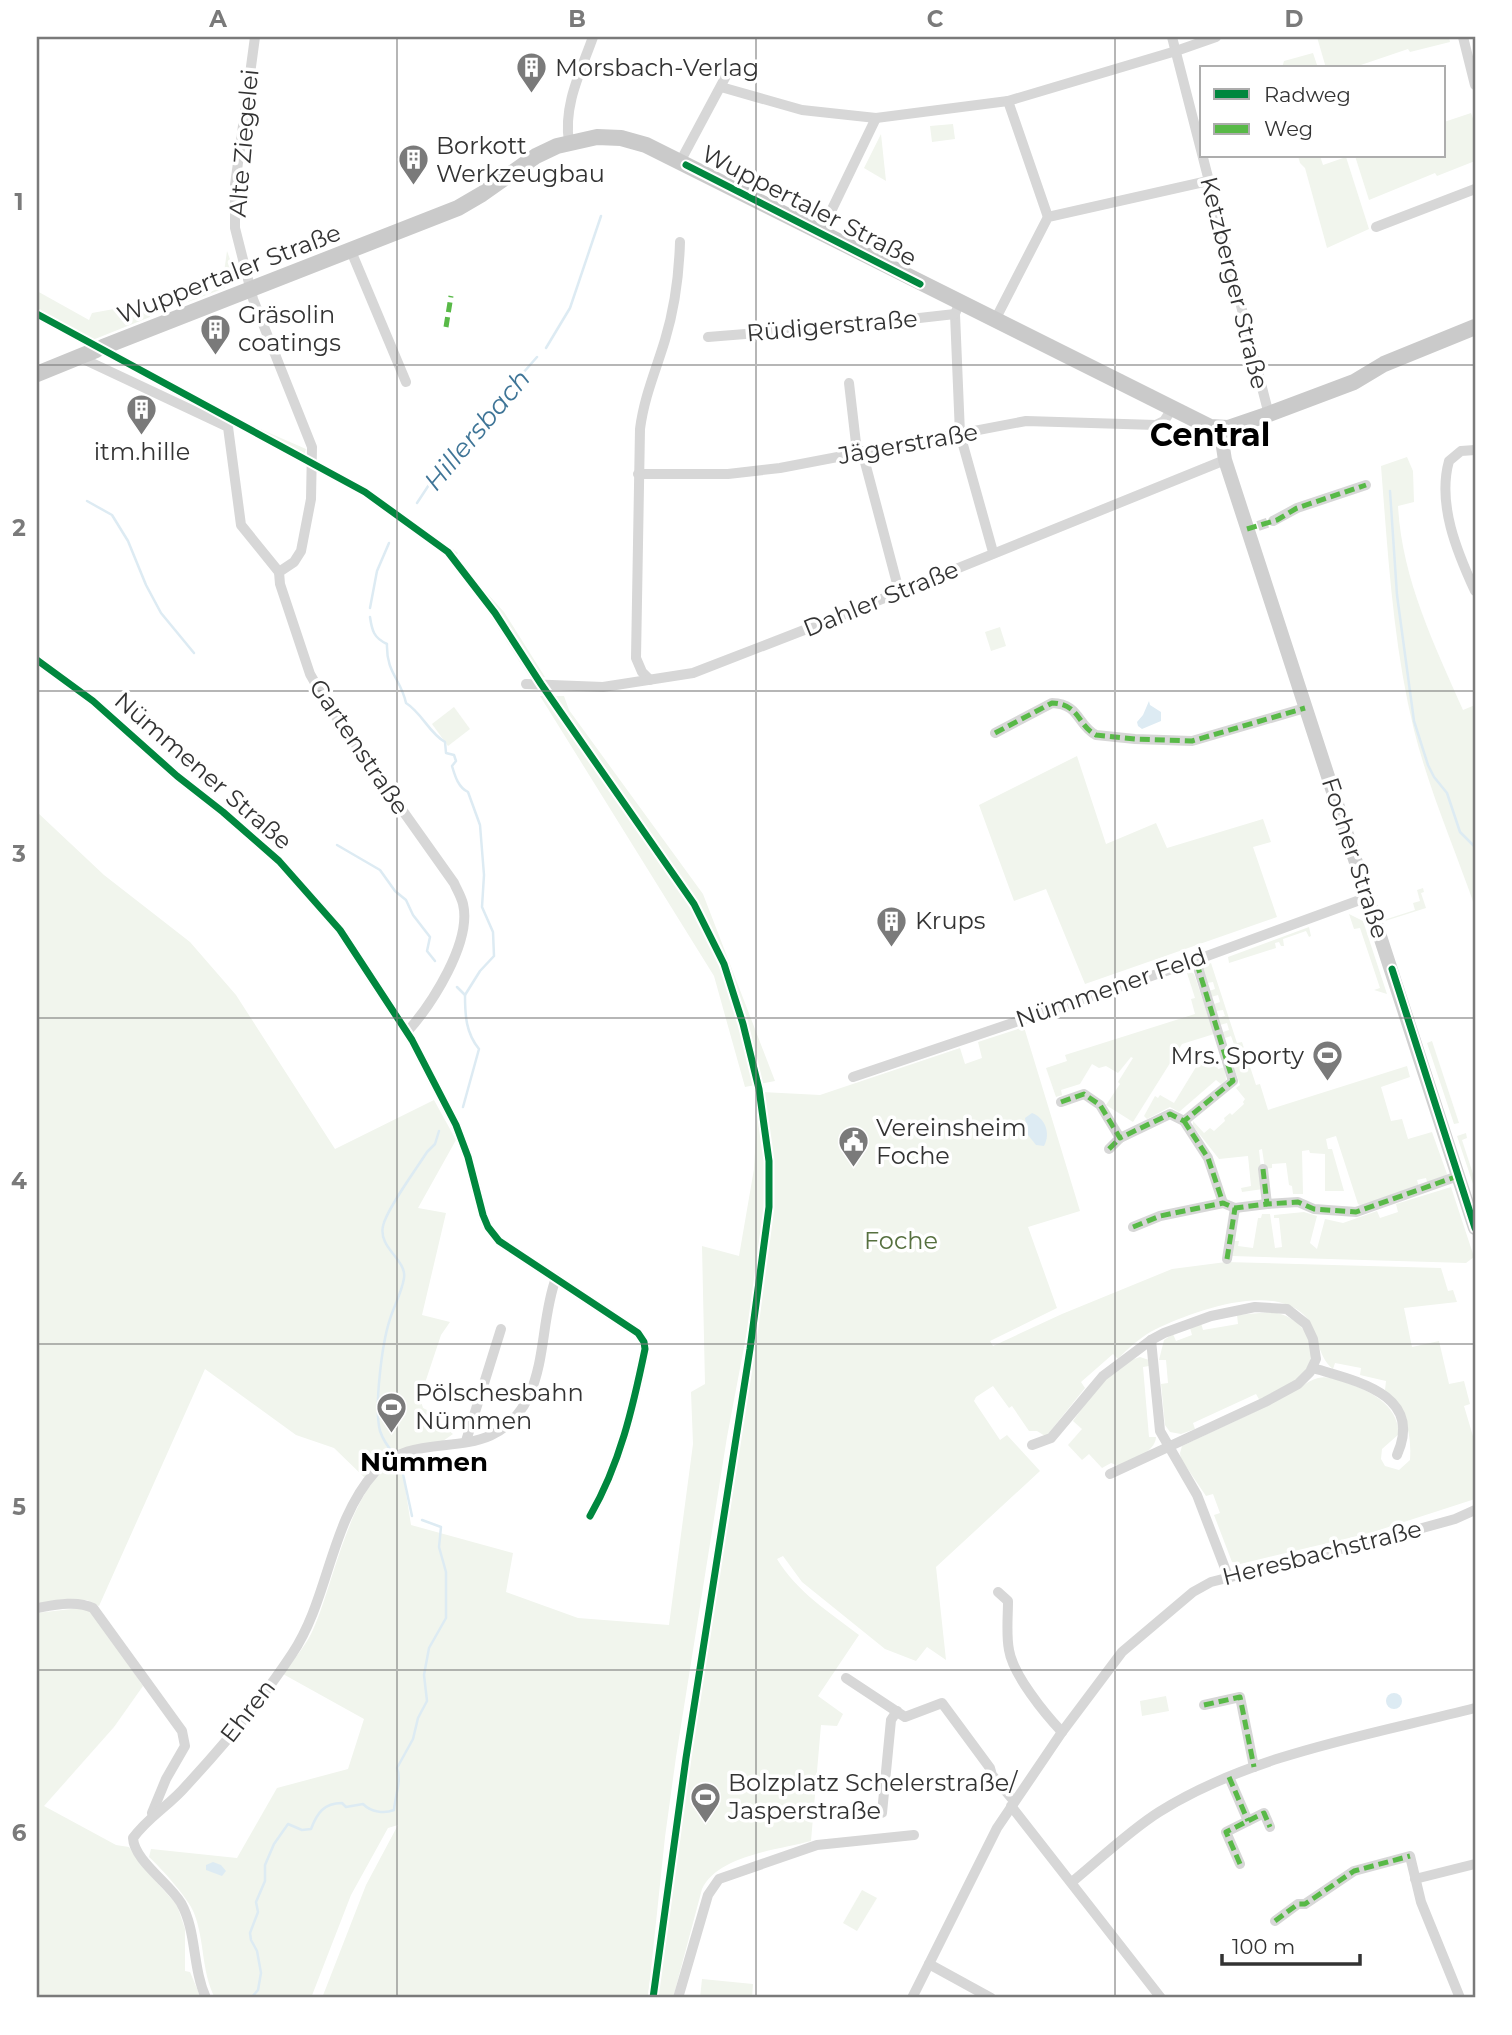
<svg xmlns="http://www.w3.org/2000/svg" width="1512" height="2035" font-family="Montserrat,sans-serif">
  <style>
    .green { fill: #f1f5ed }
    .water { fill: #ddebf3 }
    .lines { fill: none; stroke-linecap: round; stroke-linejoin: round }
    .stream { stroke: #ddebf3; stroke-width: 2.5 }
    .minor-tunnel { stroke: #d6d6d6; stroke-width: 10; stroke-dasharray: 10 5; stroke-linecap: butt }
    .minor { stroke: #d7d7d7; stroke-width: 10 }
    .secondary { stroke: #d0d0d0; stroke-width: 14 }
    .primary { stroke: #cacaca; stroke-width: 16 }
    .quiet { stroke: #58b947; stroke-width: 5; stroke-dasharray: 10 5; stroke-linecap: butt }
    .cycleway-casing { stroke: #fff; stroke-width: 11 }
    .cycleway { stroke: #00873e; stroke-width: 7 }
    .grid { fill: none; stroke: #7a7a7a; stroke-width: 2; stroke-opacity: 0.55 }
    .labels { text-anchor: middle; stroke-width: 7; stroke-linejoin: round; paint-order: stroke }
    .poi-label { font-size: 24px; fill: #333; stroke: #fff; text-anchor: start }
    .street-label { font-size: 24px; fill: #333; stroke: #fff }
    .park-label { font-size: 24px; fill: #56703f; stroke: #fff }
    .water-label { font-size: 26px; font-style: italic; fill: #3f7597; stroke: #fff }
    .neighbourhood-label { font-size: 26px; font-weight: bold; fill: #000; stroke: #fff }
    .district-label { font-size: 32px; font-weight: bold; fill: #000; stroke: #fff }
    .neatline { fill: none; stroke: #7a7a7a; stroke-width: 2.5 }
    .grid-label { font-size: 23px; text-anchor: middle; font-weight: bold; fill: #7a7a7a }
  </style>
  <rect width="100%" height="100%" fill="#fff"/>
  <g class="green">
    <polygon points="1317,37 1449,37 1450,42 1410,52 1408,49 1352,68 1326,68"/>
    <polygon points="1313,53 1318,68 1282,68 1284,61"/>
    <polygon points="1471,113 1475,124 1475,161 1437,176 1435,173 1369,200 1355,156 1444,156 1444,122"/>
    <polygon points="953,124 955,139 932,142 930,126"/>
    <polygon points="881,134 886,181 864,168"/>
    <polygon points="1298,156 1320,156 1323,165 1346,157 1369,229 1327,248 1305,168 1300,163"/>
    <polygon points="227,251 235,273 231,282 225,285 225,288 177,306 222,287"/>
    <polygon points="37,291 89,320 92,313 147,303 150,317 85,343 37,318"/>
    <polygon points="130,362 233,417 306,449 302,462 128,367"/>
    <path d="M1407,457l6,14 1,31 -16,4c4,73 36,138 65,204l12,-5v202c-20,-58 -46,-117 -61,-177 -21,-86 -26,-175 -33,-264z"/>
    <path d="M318,464c49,26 95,55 140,89l-3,5 49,54 41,65 -5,1 -4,-6 -4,2 2,4 -3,1c-28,-41 -52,-87 -86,-123 -35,-35 -85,-63 -129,-86z"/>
    <polygon points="1000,627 1006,646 991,651 985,632"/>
    <polygon points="540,696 564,696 569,710 703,894 775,1081 745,1087 714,976"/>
    <polygon points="454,707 470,729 448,746 432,724"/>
    <polygon points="1077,756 1106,844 1156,823 1167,848 1263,819 1271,842 1253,847 1277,917 1085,984 1046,889 1014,901 979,805"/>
    <polygon points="37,812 104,875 190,942 236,995 335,1149 434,1100 456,1140 418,1208 446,1213 422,1315 450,1322 441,1335 420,1398 423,1408 435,1414 433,1418 453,1434 443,1441 412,1448 365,1478 334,1448 296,1435 205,1369 99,1606 87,1600 37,1605"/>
    <polygon points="1423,888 1424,892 1421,893 1426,908 1385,921 1383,913 1387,919 1415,910 1413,903 1420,901 1417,890"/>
    <polygon points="1349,914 1363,921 1387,994 1374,990 1380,988 1360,928 1354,929"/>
    <polygon points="1309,927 1311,936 1309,937 1306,931 1283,939 1284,946 1281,946 1279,942 1275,943 1276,948 1229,963 1228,957"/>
    <polygon points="1211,963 1237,1043 1242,1042 1256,1085 1260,1084 1268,1110 1407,1066 1410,1077 1381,1087 1391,1121 1402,1119 1408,1139 1432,1132 1447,1174 1445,1178 1428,1185 1426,1178 1417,1180 1419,1187 1362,1206 1358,1204 1336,1136 1326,1139 1328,1149 1332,1149 1344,1191 1325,1191 1325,1154 1310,1153 1309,1150 1302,1151 1303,1194 1293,1194 1292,1186 1289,1185 1286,1163 1272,1164 1272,1168 1265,1169 1262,1149 1259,1150 1263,1189 1242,1192 1241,1188 1251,1186 1248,1156 1219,1159 1193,1126 1193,1121 1204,1133 1210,1128 1214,1131 1225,1121 1224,1118 1230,1113 1232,1115 1244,1104 1243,1102 1245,1099 1236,1088 1240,1085 1228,1049 1235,1047 1231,1036 1225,1038 1223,1032 1229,1030 1227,1023 1220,1025 1218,1018 1225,1016 1223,1010 1216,1011 1214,1004 1220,1002 1218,995 1211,997 1209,991 1215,989 1213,982 1207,983 1202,971 1204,966"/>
    <polygon points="1191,972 1194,974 1214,1034 1182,1044 1133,1122 1106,1105 1120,1084 1118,1082 1133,1058 1131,1057 1118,1073 1106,1066 1099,1068 1092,1064 1080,1084 1061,1090 1062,1095 1056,1097 1046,1068 1067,1061 1065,1055 1195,1014 1191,999 1195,998 1187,973"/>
    <path d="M1024,1027l56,184 -52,16 29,81 -67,33 3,5 69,-32 110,-45 54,-7 215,6 7,23 5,-1 4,12 -53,6 8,39 27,-6 10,43 15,-3 6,23 -6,2 11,37v56l-105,34 -130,31 -8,-2 -18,-47 6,-2 -7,-19 -7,2 -25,-37 -1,-6 2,-7c33,-16 66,-30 98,-47 11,-5 27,-18 38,-21 9,-2 18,1 26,4 26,9 53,21 55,52l-17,15 -1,10 4,7 14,4 11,-10c2,-33 -6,-45 -25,-70l1,-9 -26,-6 1,-7 -26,-5 -2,6c-18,-14 -13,-40 -30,-55 -34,-31 -111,-2 -147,15 -14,7 -28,19 -38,30l-5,-5 -32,28 4,6 -37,46 -3,2 -8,-5h-8l-17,-25 -3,2 -16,-22 -17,11 -2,4 26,39 7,-5 33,36 -104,96 10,93 -19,-13 -11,14 -31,-12 -83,-67 -19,-26 -6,3c20,33 52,53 82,76l-41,61 25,18 -6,12 -16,-1 -10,116c-33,9 -93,14 -109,48l-29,109h-15l9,-102 45,-279 60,-409 -1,-47 -9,-69 58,3 140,-47 5,16 17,-6 -4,-16z"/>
    <polygon points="1432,1041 1459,1123 1454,1124 1427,1043"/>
    <polygon points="1192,1054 1194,1058 1201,1056 1204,1064 1215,1060 1218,1069 1225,1067 1226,1080 1221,1084 1216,1080 1179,1112 1170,1107 1147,1119 1144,1116 1155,1096 1158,1098 1160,1095 1174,1103 1196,1067 1181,1057"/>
    <path d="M758,1099l7,63 1,45 -18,119 -21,111 -51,320 -11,80 -17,161h-326l44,-113 32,-60 -10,3 -37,67 -40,103h-96c-14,-27 -10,-57 -21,-85 -5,-14 -33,-45 -45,-56l2,-8 86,9 40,-70 71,-19 16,-50 -81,-45c9,-13 21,-26 28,-40 22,-43 40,-160 90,-173l10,64 102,28 -7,39 72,26 91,7 24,-181 -2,-52 14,-8 -3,-138 37,10 15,-87z"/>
    <polygon points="1466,1133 1467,1138 1462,1140 1475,1180 1474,1187 1457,1136"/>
    <polygon points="1451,1187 1474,1257 1466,1263 1232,1256 1234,1241 1239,1241 1238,1246 1253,1248 1258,1218 1261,1218 1262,1214 1270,1214 1275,1248 1282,1247 1279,1218 1274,1218 1274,1215 1304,1212 1317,1216 1310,1243 1317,1249 1325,1219 1343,1223 1377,1211 1380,1218 1398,1212 1396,1204"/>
    <path d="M1271,1312c31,3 54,36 31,63 -10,12 -29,18 -42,26l-4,-7 -63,29 2,6 -14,5 -11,-2 -5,-7 -4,-41 7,-1 -2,-23h-7l5,-20 9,-6 3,7 16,-6 -2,-7 11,-5 2,7 35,-6 -1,-9z"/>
    <path d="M1140,1357l9,3v6l-6,1 6,70h7c-1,16 -24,22 -37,29l-8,-3 -9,5 -13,-14 -7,6 -14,-15 14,-16 -9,-8c16,-22 39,-57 67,-64z"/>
    <polygon points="80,1608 92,1612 143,1686 114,1727 44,1806 116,1845 129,1847 142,1866 177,1905 185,1929 185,1971 190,1972 201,1998 37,1998 37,1613"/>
    <polygon points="1166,1696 1169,1711 1142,1716 1140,1701"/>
    <polygon points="862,1890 877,1898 857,1931 843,1923"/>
    <polygon points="702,1979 753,1984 752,1998 700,1998"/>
  </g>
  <g class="water">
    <polygon points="1149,701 1150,705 1161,712 1161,721 1142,729 1138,726 1137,722 1143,715"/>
    <path d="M1032,1113c13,5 19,20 12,33l-8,-1 -8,-10 -3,-17z"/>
    <circle cx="1394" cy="1701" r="8"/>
    <polygon points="213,1862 221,1865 226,1871 222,1876 206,1870 206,1865"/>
  </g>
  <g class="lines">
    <g class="stream">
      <polyline points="546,348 570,308 601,216"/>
      <polyline points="1390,491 1397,595 1414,721 1428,765 1434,777 1447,793 1460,832 1475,847"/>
      <polyline points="87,501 112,515 128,541 146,585 161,613 194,653"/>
      <polyline points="417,503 440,468 537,357"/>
      <polyline points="370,608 377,571 389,543"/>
      <path d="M370,617c2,14 4,21 17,27 -1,29 14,35 19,59 16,10 23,30 39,39l1,11 8,2 2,6 -4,5c3,10 6,21 16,26l12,33 4,50 -2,32 11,25 1,24 -14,15 -15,24"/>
      <polyline points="337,845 380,870 395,891 406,900 413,915 430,937 427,951 435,961"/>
      <path d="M457,987l8,8c0,21 1,38 14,54l-16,58"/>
      <path d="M394,1454c-6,-7 -11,-14 -14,-23 -6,-24 2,-88 10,-112 4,-13 12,-27 14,-41 3,-18 -26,-30 -21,-52 3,-16 34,-58 44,-74l8,-8 4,-13"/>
      <polyline points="397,1460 403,1474 412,1516"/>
      <path d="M251,1998l7,-8 3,-17 -4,-22 -6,-11 -1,-7 8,-21 -2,-10 9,-21v-16l9,-21 14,-20 14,6 9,-1c6,-16 13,-26 31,-26l4,4 17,-3c8,8 21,10 31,6 1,-13 8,-31 3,-42l16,-29 5,-21 9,-17 -3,-26 5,-27 17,-30v-46l-7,-25 2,-20 -19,-7"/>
    </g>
    <polyline class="minor-tunnel" points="1258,526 1273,521"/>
    <g class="minor">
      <path d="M255,37l-20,148v43l18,71 59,148 -1,52 -10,52 -7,11 -15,10 1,12 30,90 17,30 127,179c3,7 7,13 9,21 9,38 -31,100 -56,128"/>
      <polyline points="1172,37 1267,407"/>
      <polyline points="1463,37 1475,85"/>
      <polyline points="721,87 802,110 876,118 1008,101 1176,51 1216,37"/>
      <polyline points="1008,101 1048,217"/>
      <path d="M569,142c-6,-37 12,-71 24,-105"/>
      <polyline points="680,162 726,76"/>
      <polyline points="1376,227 1475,189"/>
      <polyline points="821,232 876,118"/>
      <polyline points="351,251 406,382"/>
      <polyline points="959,304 955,314 960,434 993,552"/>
      <polyline points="995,320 1048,217 1208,181"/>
      <polyline points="708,337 848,326 955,314"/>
      <polyline points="79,357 228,427 241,525 279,572"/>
      <polyline points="849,383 857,452"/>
      <path d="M1475,450l-14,1 -12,10c-12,43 8,91 26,130"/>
      <polyline points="862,451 899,591"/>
      <polyline points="638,474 728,474 780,468 1026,421 1156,425 1164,421 1172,409"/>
      <polyline points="1273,521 1297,508 1366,485"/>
      <path d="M37,660l56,41 84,75 46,36 56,49 61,69 72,110 44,85 12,32 15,58 5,12 11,14 139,92 6,9 1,7c-12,58 -25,115 -55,167"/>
      <path d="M650,680l-8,-8 -6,-14 4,-229c4,-32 16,-59 25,-89 10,-33 14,-64 15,-98"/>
      <polyline points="526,684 603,687 693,673 835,618 1225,460"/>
      <path d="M995,733l57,-30c28,1 25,22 44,32l39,4 57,2 113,-33"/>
      <polyline points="853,1077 1166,971 1368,897"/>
      <polyline points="1061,1102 1084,1094 1100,1105 1120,1138 1170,1114 1184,1121 1233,1081 1196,961"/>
      <polyline points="1184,1121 1208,1158 1223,1203"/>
      <polyline points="1109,1149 1120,1138"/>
      <polyline points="1263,1169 1267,1204 1298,1202 1314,1209 1356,1212 1458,1176"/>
      <polyline points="1133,1227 1160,1216 1223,1203 1235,1208 1267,1204"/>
      <polyline points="1227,1259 1235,1208"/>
      <polyline points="1151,1340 1160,1431 1197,1495 1228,1576"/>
      <path d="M1313,1368c43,13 111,26 84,87"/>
      <polyline points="466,1441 501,1329"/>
      <polyline points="1032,1445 1051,1438 1103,1376 1151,1340 1164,1333 1211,1316 1255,1307 1287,1309 1306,1324 1313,1339 1316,1359 1310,1372 1298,1384 1265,1402 1110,1474"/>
      <path d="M998,1592l10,9c0,16 -2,34 1,49 4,25 36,64 53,82"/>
      <path d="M37,1608c17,-3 40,-8 56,0l89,123 3,15 -19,33 -14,34"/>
      <polyline points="846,1678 905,1717 942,1703 990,1768 992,1775 1014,1801"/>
      <polyline points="1204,1705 1240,1697 1254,1767"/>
      <polyline points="1229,1777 1248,1821"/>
      <polyline points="1011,1806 1161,1998"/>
      <polyline points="882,1813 891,1720 897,1711"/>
      <polyline points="1240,1864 1226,1832 1264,1813 1270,1827"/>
      <polyline points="1415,1879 1475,1864"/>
      <path d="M1072,1882c27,-22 57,-51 87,-70 92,-58 211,-77 316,-104"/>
      <polyline points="1275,1921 1298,1904 1305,1904 1354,1871 1410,1856 1421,1902 1460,1998"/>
      <polyline points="929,1964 991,1998"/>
      <path d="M206,1998c-14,-31 -9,-66 -25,-95 -12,-20 -47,-43 -48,-65 15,-21 37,-33 53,-52 38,-41 75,-85 106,-132 37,-55 38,-132 83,-182 44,-49 117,0 154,-76 17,-38 13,-80 27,-118"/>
      <polyline points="678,1998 708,1895 719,1879 817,1845 914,1835"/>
      <polyline points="912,1998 997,1828 1062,1732 1122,1652 1193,1592 1211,1582 1408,1532 1455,1519 1475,1510"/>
    </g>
    <polyline class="secondary" points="1228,428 1222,441 1225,460 1475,1228"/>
    <g class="primary">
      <polyline points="103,347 458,208 482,194 536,156 557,146 597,137 621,138 646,145 1210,427 1228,428 1269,414 1354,382 1384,364 1475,327"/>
      <polyline points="37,374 96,350"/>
    </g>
    <g class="quiet">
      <polyline points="446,327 451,296"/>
      <polyline points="1247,529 1277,520 1297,508 1366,485"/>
      <path d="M995,733l57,-30c28,1 25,22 44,32l39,4 57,2 113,-33"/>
      <polyline points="1061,1102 1084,1094 1100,1105 1120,1138 1170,1114 1184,1121 1233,1081 1196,961"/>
      <polyline points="1184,1121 1208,1158 1223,1203"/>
      <polyline points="1109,1149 1120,1138"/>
      <polyline points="1263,1169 1267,1204 1298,1202 1314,1209 1356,1212 1458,1176"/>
      <polyline points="1133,1227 1160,1216 1223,1203 1235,1208 1267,1204"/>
      <polyline points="1227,1259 1235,1208"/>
      <polyline points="1204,1705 1240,1697 1254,1767"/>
      <polyline points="1229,1777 1248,1821"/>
      <polyline points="1240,1864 1226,1832 1264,1813 1270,1827"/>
      <polyline points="1275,1921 1298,1904 1305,1904 1354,1871 1410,1856"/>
    </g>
    <defs>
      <g id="cycleway">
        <polyline points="686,165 920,284"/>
        <polyline points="37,314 365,492 448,552 495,613 541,684 694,904 724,964 743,1024 759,1089 769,1161 769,1207 750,1349 686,1758 653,1998"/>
        <path d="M37,660l56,41 84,75 46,36 56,49 61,69 72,110 44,85 12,32 15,58 5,12 11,14 139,92 6,9 1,7c-12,58 -25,115 -55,167"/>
        <polyline points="1392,969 1475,1228"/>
      </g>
    </defs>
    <use href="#cycleway" class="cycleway-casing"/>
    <use href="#cycleway" class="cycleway"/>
  </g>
  <path class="grid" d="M397,37v1961M756,37v1961M1115,37v1961M37,365h1438M37,691h1438M37,1018h1438M37,1344h1438M37,1670h1438"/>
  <defs>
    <symbol id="building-pin" viewBox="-11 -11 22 30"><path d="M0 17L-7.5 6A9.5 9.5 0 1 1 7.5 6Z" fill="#7a7a7a" stroke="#fff"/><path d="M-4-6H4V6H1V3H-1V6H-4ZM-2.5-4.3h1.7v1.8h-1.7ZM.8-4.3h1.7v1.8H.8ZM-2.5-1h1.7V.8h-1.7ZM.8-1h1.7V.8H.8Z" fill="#fff"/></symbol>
    <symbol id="stadium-pin" viewBox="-11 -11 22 30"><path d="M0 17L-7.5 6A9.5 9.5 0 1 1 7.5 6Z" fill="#7a7a7a" stroke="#fff"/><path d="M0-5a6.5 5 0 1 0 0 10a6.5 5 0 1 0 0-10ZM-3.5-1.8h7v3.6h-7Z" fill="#fff"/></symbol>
    <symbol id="civic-pin" viewBox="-11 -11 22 30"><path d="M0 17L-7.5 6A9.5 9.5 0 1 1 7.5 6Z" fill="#7a7a7a" stroke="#fff"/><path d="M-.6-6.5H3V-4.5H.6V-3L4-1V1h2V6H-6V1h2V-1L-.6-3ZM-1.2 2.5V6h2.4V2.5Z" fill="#fff"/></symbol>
  </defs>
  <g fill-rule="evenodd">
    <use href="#building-pin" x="514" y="50" width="35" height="47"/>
    <use href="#building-pin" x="396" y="142" width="35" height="47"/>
    <use href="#building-pin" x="198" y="312" width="35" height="47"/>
    <use href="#building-pin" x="124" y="392" width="35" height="47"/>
    <use href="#building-pin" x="874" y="904" width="35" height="47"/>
    <use href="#stadium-pin" x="1310" y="1038" width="35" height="47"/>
    <use href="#civic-pin" x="836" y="1124" width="35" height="47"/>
    <use href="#stadium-pin" x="374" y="1390" width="35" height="47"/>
    <use href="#stadium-pin" x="688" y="1780" width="35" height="47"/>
  </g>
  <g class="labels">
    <g class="poi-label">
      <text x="555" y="76">Morsbach-Verlag</text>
      <text x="436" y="154">Borkott<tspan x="436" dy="28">Werkzeugbau</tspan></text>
      <text x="238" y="323">Gräsolin<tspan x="238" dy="28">coatings</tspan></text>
      <text x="142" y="460" text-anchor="middle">itm.hille</text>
      <text x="915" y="929">Krups</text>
      <text x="1304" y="1064" text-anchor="end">Mrs. Sporty</text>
      <text x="876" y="1136">Vereinsheim<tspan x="876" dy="28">Foche</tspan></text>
      <text x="415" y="1401">Pölschesbahn<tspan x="415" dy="28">Nümmen</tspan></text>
      <text x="728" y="1791">Bolzplatz Schelerstraße/<tspan x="728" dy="28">Jasperstraße</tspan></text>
    </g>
    <g class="street-label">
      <text transform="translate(244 143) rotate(-85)" y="8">Alte Ziegelei</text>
      <text transform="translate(809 206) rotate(27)" y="8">Wuppertaler Straße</text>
      <text transform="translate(229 274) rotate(-21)" y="8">Wuppertaler Straße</text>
      <text transform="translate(1234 283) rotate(76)" y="8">Ketzberger Straße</text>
      <text transform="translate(832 326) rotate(-5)" y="8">Rüdigerstraße</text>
      <text transform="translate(908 444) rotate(-10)" y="8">Jägerstraße</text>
      <text transform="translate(881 599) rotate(-22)" y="8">Dahler Straße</text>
      <text transform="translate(359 747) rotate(56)" y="8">Gartenstraße</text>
      <text transform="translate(203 771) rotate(41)" y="8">Nümmener Straße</text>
      <text transform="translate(1355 858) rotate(72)" y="8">Focher Straße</text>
      <text transform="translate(1111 988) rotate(-19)" y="8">Nümmener Feld</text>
      <text transform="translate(1322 1553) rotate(-14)" y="8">Heresbachstraße</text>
      <text transform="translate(248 1711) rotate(-52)" y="8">Ehren</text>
    </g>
    <g class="park-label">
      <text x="901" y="1249">Foche</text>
    </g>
    <g class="water-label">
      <text transform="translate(477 430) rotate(-50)" y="9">Hillersbach</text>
    </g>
    <g class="neighbourhood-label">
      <text x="424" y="1471">Nümmen</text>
    </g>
    <g class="district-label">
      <text x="1210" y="446">Central</text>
    </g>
  </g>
  <rect width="1512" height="2035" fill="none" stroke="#ffffff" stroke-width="77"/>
  <rect x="1200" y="66" width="245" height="91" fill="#ffffff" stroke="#adadad" stroke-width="2"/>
  <rect x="1214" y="89" width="35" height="10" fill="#00873e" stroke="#adadad" stroke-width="2"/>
  <text x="1264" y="102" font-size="21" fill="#333333">Radweg</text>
  <rect x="1214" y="124" width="35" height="10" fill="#58b947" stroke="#adadad" stroke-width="2"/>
  <text x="1264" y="136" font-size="21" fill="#333333">Weg</text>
  <path d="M1222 1954v10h138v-10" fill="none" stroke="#333333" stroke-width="3.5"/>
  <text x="1232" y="1954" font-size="21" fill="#333333" stroke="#ffffff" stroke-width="5" paint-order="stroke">100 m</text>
  <rect x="38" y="38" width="1436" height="1958" class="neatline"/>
  <g class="grid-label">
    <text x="218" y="27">A</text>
    <text x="577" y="27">B</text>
    <text x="935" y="27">C</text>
    <text x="1294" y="27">D</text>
    <text x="19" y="210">1</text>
    <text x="19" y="536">2</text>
    <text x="19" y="862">3</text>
    <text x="19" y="1189">4</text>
    <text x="19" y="1515">5</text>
    <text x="19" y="1841">6</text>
  </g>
</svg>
